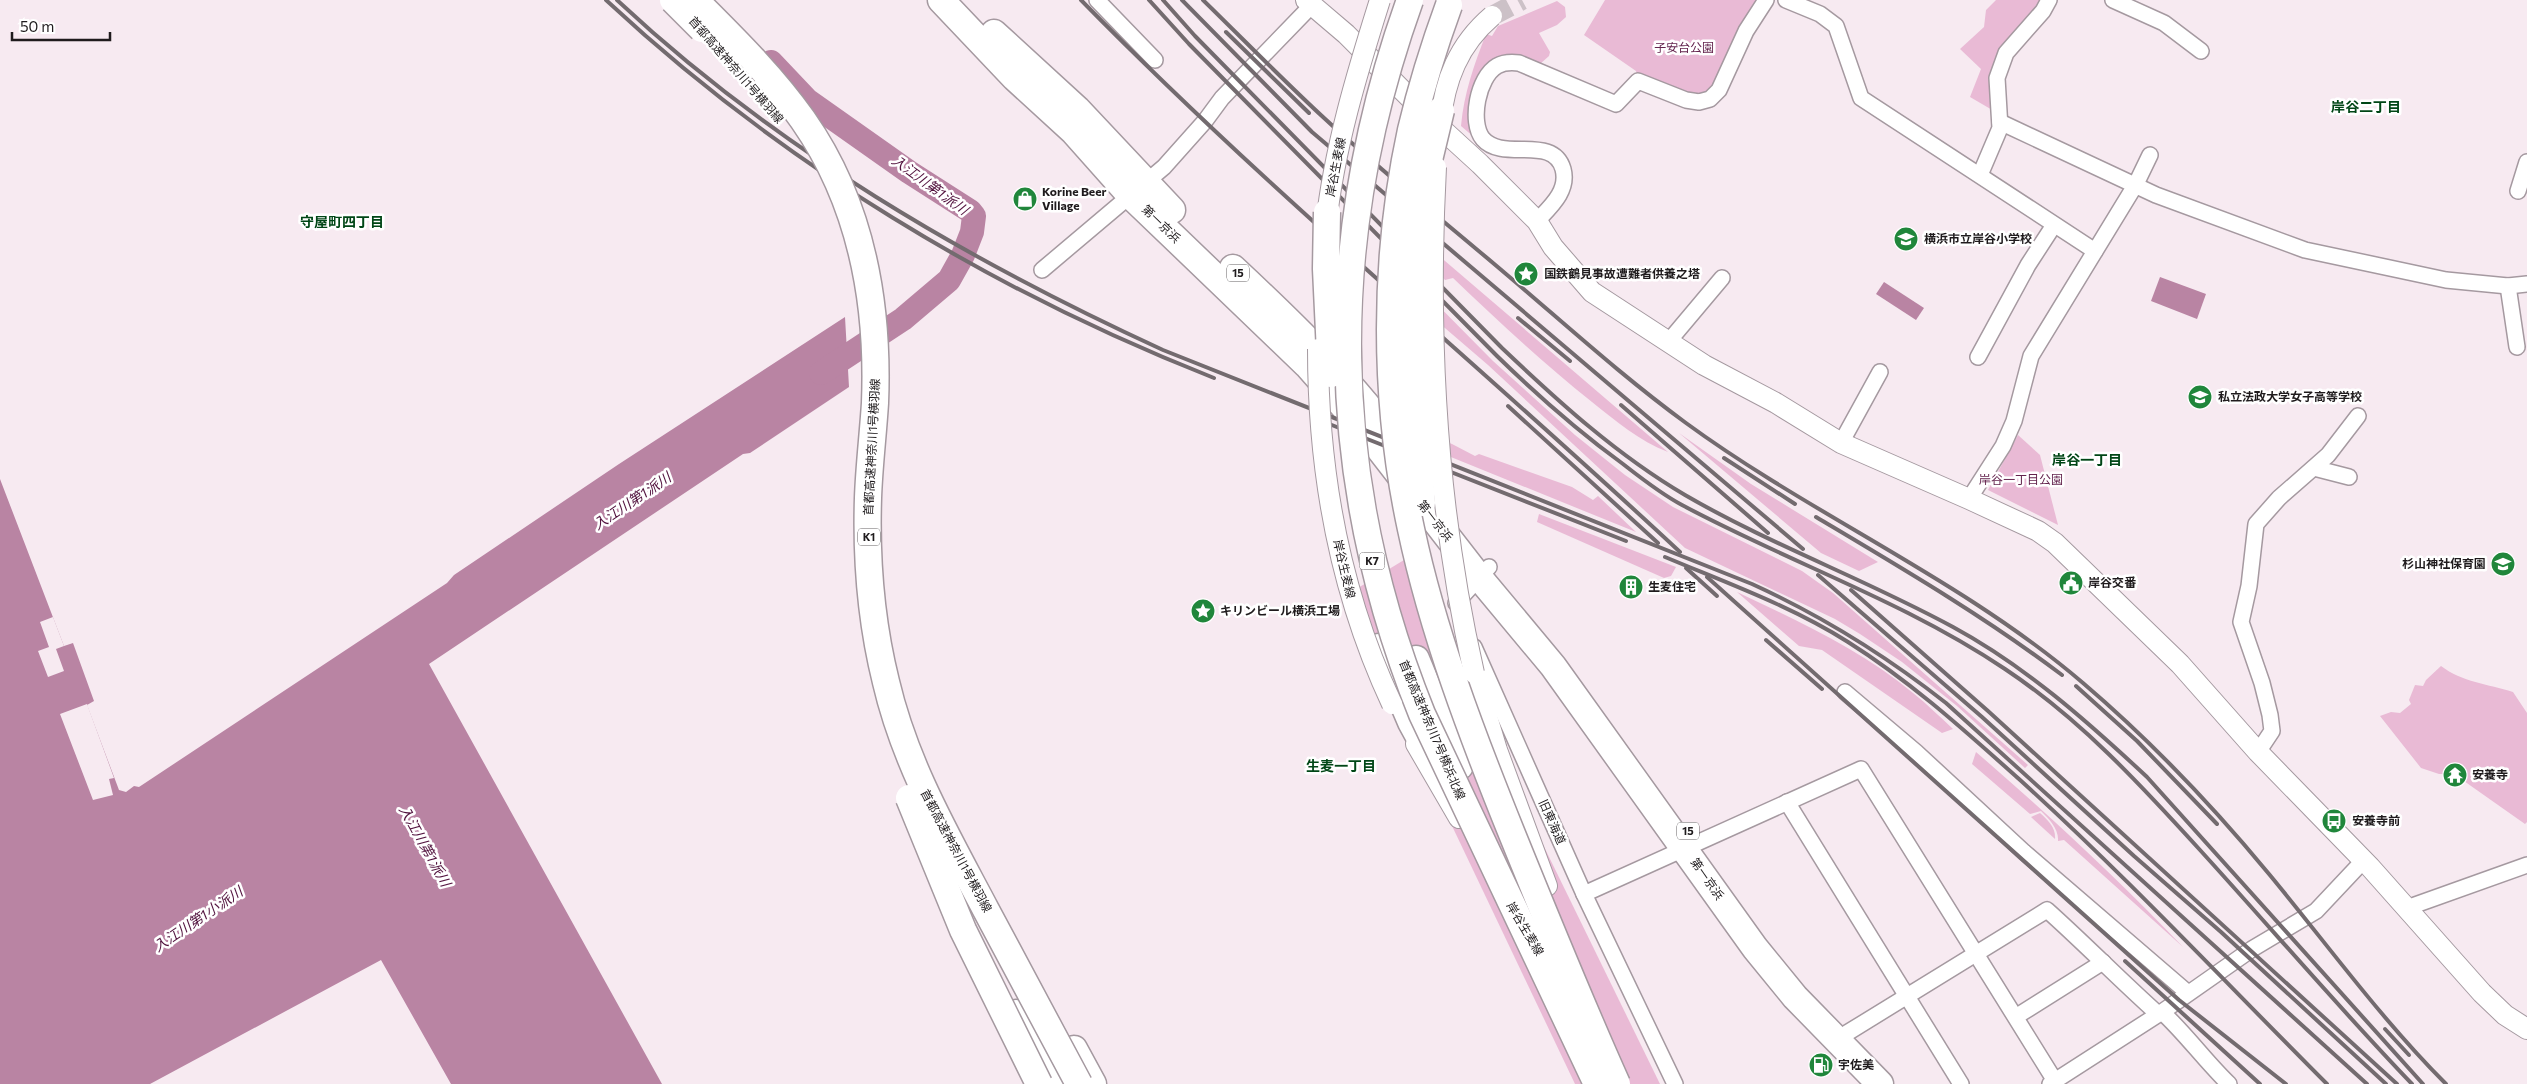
<svg xmlns="http://www.w3.org/2000/svg" width="2527" height="1084" font-family="Commissioner,'Noto Sans JP',sans-serif">
  <style>
    .green { fill: #e9bad5 }
    .water { fill: #b984a3 }
    .pier { fill: #f7eaf1 }
    .lines { fill: none; stroke-linecap: round; stroke-linejoin: round }
    .river { stroke: #b984a3; stroke-width: 24 }
    .secondary-tunnel { stroke: #ccc1c7; stroke-width: 20; stroke-dasharray: 20 10; stroke-linecap: butt }
    .street-casing { stroke: #a599a0; stroke-width: 18 }
    .secondary-casing { stroke: #a599a0; stroke-width: 22 }
    .highway-casing { stroke: #a599a0; stroke-width: 29 }
    .street { stroke: #fff; stroke-width: 15 }
    .secondary { stroke: #fff; stroke-width: 20 }
    .highway { stroke: #fff; stroke-width: 26 }
    .rail { stroke: #736b6f; stroke-width: 4 }
    .secondary-bridge-casing { stroke: #a599a0; stroke-width: 22; stroke-linecap: butt }
    .highway-bridge-casing { stroke: #a599a0; stroke-width: 29; stroke-linecap: butt }
    .secondary-bridge { stroke: #fff; stroke-width: 20 }
    .highway-bridge { stroke: #fff; stroke-width: 26 }
    .labels { text-anchor: middle; stroke-width: 5; stroke-linejoin: round; paint-order: stroke }
    .shield { fill: #fff; stroke: #625f61; stroke-width: 1 }
    .shield-label { font-size: 11px; font-weight: bold; fill: #1f1b1d }
    .park-label { font-size: 12px; fill: #63234d; stroke: #fff }
    .street-label { font-size: 12px; fill: #1f1b1d; stroke: #fff }
    .poi-label { font-size: 12px; font-weight: bold; fill: #1f1b1d; stroke: #fff; text-anchor: start }
    .neighbourhood-label { font-size: 14px; font-weight: bold; fill: #004616; stroke: #fff }
    .water-label { font-size: 14px; font-style: italic; fill: #51113d; stroke: #fff }
  </style>
  <rect width="100%" height="100%" fill="#f7eaf1"/>
  <g class="green">
    <polygon points="1605,0 1766,0 1710,99 1638,81 1636,71 1584,35"/>
    <path d="M1996,0h48c-6,12 -17,20 -27,29 -26,24 -25,48 -23,82l-24,-14 11,-28 -21,-20 24,-22 2,-17z"/>
    <path d="M1557,1l8,6 1,10 -9,8 -18,8 11,19 -1,4 -9,8c-10,-1 -33,-8 -42,-6 -27,5 -22,59 -23,80l-14,-12c3,-33 13,-61 25,-92l6,2 6,-10z"/>
    <path d="M1410,231l258,221c-29,-11 -52,-31 -76,-50 -49,-39 -94,-81 -139,-124l-8,2 -36,-38z"/>
    <polygon points="1405,272 1493,361 1575,435 1625,475 1673,507 1802,571 1833,593 2028,765 2025,768 1957,706 1902,662 1860,634 1835,619 1685,548 1488,365 1403,292"/>
    <polygon points="1409,427 1452,444 1475,456 1479,454 1572,487 1593,500 1598,496 1636,532 1409,440"/>
    <polygon points="1679,433 1751,484 1878,562 1859,571 1821,553"/>
    <polygon points="2018,435 2040,455 2058,525 1988,490"/>
    <polygon points="1539,514 1676,567 1671,576 1664,578 1537,522"/>
    <polygon points="1404,560 1660,1084 1575,1084 1343,597"/>
    <path d="M1737,592c61,29 124,58 176,101 14,11 27,24 40,36l-11,4 -120,-83 -23,-4z"/>
    <path d="M2441,666c21,16 47,18 72,26l14,21v109l-2,2 -71,-50h-15l-18,-6 -41,-52 11,-4 9,1 11,-9 -2,-4 6,-15 8,1 3,-6z"/>
    <path d="M1976,752c72,62 141,126 207,195l-119,-107 -6,1c1,-12 -9,-22 -17,-30l-11,3 -58,-50z"/>
    <path d="M2040,813c8,7 16,15 15,26l-24,-22z"/>
  </g>
  <g class="water">
    <polygon points="2160,277 2206,294 2197,319 2151,301"/>
    <polygon points="1884,282 1924,308 1916,320 1876,294"/>
    <polygon points="845,317 849,387 750,453 743,454 429,664 662,1084 451,1084 381,960 150,1084 0,1084 0,479 64,646 73,643 94,701 87,705 119,790 126,792 134,786 139,787 447,583 454,575 619,464"/>
  </g>
  <g class="pier">
    <polygon points="53,617 64,646 56,649 64,671 48,677 38,651 49,647 40,622"/>
    <polygon points="87,704 114,778 109,779 113,795 93,800 60,714"/>
  </g>
  <g class="lines">
    <polyline class="river" points="771,62 807,100 909,172 970,211 974,216 972,232 963,255 949,280 903,319 821,373"/>
    <polyline class="secondary-tunnel" points="1492,16 1522,0"/>
    <defs>
      <g id="street">
        <polyline points="1097,0 1155,60"/>
        <polyline points="1786,0 1820,14 1836,26 1861,98 2095,251"/>
        <polyline points="2113,0 2164,23 2201,51"/>
        <polyline points="2000,122 2156,195 2305,250 2446,280 2508,286 2527,284"/>
        <polyline points="1980,175 2000,128 1997,78 2006,53 2043,11 2049,0"/>
        <polyline points="2518,191 2527,162"/>
        <path d="M1537,221c13,-14 32,-30 26,-52 -10,-35 -60,-7 -80,-30 -14,-17 -5,-62 14,-73 7,-4 14,-4 22,-3l97,41 22,-23 48,19 13,2 11,-3 9,-9 27,-59 20,-31"/>
        <polyline points="1042,270 1164,167 1205,121 1222,98 1312,5"/>
        <polyline points="2508,286 2517,347"/>
        <polyline points="1669,341 1722,278"/>
        <polyline points="1978,357 2028,265 2054,225"/>
        <polyline points="1841,443 1880,372"/>
        <polyline points="2314,468 2349,477"/>
        <polyline points="1969,499 2003,446 2014,421 2031,356 2136,184 2150,155"/>
        <polyline points="1456,603 1489,567"/>
        <polyline points="1474,647 1584,894 1675,1084"/>
        <polyline points="1845,692 1916,752 2024,852 2188,993"/>
        <polyline points="2258,752 2272,731 2270,715 2262,683 2241,622 2249,586 2256,524 2279,498 2328,455 2358,416"/>
        <polyline points="1787,802 1961,1084"/>
        <polyline points="1584,894 1861,769 2055,1081"/>
        <polyline points="2409,910 2415,905 2527,865"/>
        <path d="M2162,1012c24,22 43,49 67,72"/>
        <polyline points="2017,1016 2103,962"/>
        <path d="M1847,1033l200,-123c38,34 73,70 111,104"/>
        <polyline points="2050,1084 2162,1012 2252,949 2316,911 2364,860"/>
      </g>
      <g id="secondary">
        <polyline points="1306,0 1346,34 1433,121 1480,164 1537,221 1553,247 1592,292 1704,365 1776,403 1841,443 1969,499 2038,531 2055,543 2180,664 2258,752 2370,867 2482,993 2505,1015 2527,1029"/>
        <polyline points="1474,673 1497,750 1547,886"/>
        <polyline points="1416,744 1459,818"/>
      </g>
      <g id="highway">
        <polyline points="941,0 1015,78 1074,132 1130,195 1307,365 1367,433 1478,576 1553,666 1755,948 1795,997 1880,1084"/>
        <polyline points="994,33 1077,109 1172,210"/>
        <path d="M1233,268c61,57 121,115 170,184"/>
        <polyline points="1379,647 1411,722 1429,755"/>
        <polyline points="1416,659 1460,766"/>
        <polyline points="1016,1013 1056,1084"/>
        <polyline points="1074,1049 1093,1084"/>
      </g>
    </defs>
    <use href="#street" class="street-casing"/>
    <use href="#secondary" class="secondary-casing"/>
    <use href="#highway" class="highway-casing"/>
    <use href="#street" class="street"/>
    <use href="#secondary" class="secondary"/>
    <use href="#highway" class="highway"/>
    <g class="rail">
      <path d="M606,0c175,163 386,291 608,378"/>
      <path d="M617,0c158,148 350,260 546,350l589,234c70,32 133,71 194,119l421,381"/>
      <path d="M1081,0c190,194 400,366 599,552"/>
      <path d="M1149,0l40,44 308,312c40,39 81,75 126,108 18,14 38,30 59,41 106,57 222,96 323,164 75,50 135,115 195,181 71,78 139,158 212,234"/>
      <path d="M1163,0l32,36 307,312c57,54 115,107 183,147 86,50 180,84 268,132 72,39 134,94 194,150l276,307"/>
      <polyline points="1182,0 1312,132 1803,549"/>
      <path d="M1203,0c40,39 79,79 120,117 58,54 122,105 183,157 59,50 117,103 180,149 127,93 277,157 397,260 68,58 129,122 186,191 58,70 112,145 177,210"/>
      <polyline points="1226,32 1309,113"/>
      <polyline points="1518,318 1570,361"/>
      <polyline points="1621,405 1768,533"/>
      <polyline points="1508,406 1658,543"/>
      <polyline points="1314,418 1626,541"/>
      <polyline points="1724,458 1795,504"/>
      <path d="M1816,517c84,50 168,99 246,158"/>
      <path d="M1665,557c62,26 126,49 183,85 62,39 116,88 171,137 107,97 206,203 308,305"/>
      <polyline points="1686,568 1717,596"/>
      <polyline points="1818,575 1982,717 2134,856 2221,932 2386,1084"/>
      <polyline points="1707,577 2179,1000 2286,1084"/>
      <polyline points="1851,590 1988,711 2397,1084"/>
      <polyline points="1766,640 1822,689"/>
      <polyline points="2076,686 2137,741 2217,824"/>
      <polyline points="2125,961 2260,1084"/>
      <polyline points="2385,1029 2409,1055"/>
    </g>
    <defs>
      <g id="secondary-bridge">
        <path d="M1440,123c5,-43 18,-78 52,-107"/>
        <path d="M1436,167c-9,170 0,340 38,506"/>
        <path d="M1326,225c8,-76 31,-152 54,-225"/>
        <path d="M1318,349c0,122 22,244 74,355"/>
      </g>
      <g id="highway-bridge">
        <polyline points="673,0 702,29"/>
        <path d="M695,0c38,38 77,76 108,120 58,83 76,183 72,283 -2,32 -6,64 -7,95 -2,62 3,124 18,184 19,82 61,154 100,228 31,58 62,116 93,174"/>
        <path d="M1410,0c-86,239 -83,479 12,714l175,370"/>
        <path d="M1449,5c-15,41 -28,83 -38,125 -28,129 -28,269 0,399 22,104 61,206 101,305 34,84 68,168 105,250"/>
        <polyline points="1327,212 1326,269 1331,374"/>
        <polyline points="1422,503 1417,430 1414,265 1423,185 1441,110"/>
        <polyline points="909,798 963,930 1039,1084"/>
      </g>
    </defs>
    <use href="#secondary-bridge" class="secondary-bridge-casing"/>
    <use href="#highway-bridge" class="highway-bridge-casing"/>
    <use href="#secondary-bridge" class="secondary-bridge"/>
    <use href="#highway-bridge" class="highway-bridge"/>
  </g>
  <defs>
    <symbol id="shop-disc" viewBox="-11 -11 22 22"><circle r="9.5" fill="#20863b" stroke="#fff"/><path d="M-5-2.5h2.3a2.7 3.5 0 0 1 5.4 0H5L5.5 6h-11ZM-1.5-2.5h3a1.5 2.3 0 0 0-3 0Z" fill="#fff"/></symbol>
    <symbol id="school-disc" viewBox="-11 -11 22 22"><circle r="9.5" fill="#20863b" stroke="#fff"/><path d="M0-5L7-2L0 1L-7-2ZM-4 1L0 2.5L4 1V4Q0 6-4 4Z" fill="#fff"/></symbol>
    <symbol id="sight-disc" viewBox="-11 -11 22 22"><circle r="9.5" fill="#20863b" stroke="#fff"/><path d="M0-6L1.8-2.2L6-1.7L2.9 1.2L3.7 5.4L0 3.3L-3.7 5.4L-2.9 1.2L-6-1.7L-1.8-2.2Z" fill="#fff"/></symbol>
    <symbol id="civic-disc" viewBox="-11 -11 22 22"><circle r="9.5" fill="#20863b" stroke="#fff"/><path d="M-.6-6.5H3V-4.5H.6V-3L4-1V1h2V6H-6V1h2V-1L-.6-3ZM-1.2 2.5V6h2.4V2.5Z" fill="#fff"/></symbol>
    <symbol id="building-disc" viewBox="-11 -11 22 22"><circle r="9.5" fill="#20863b" stroke="#fff"/><path d="M-4-6H4V6H1V3H-1V6H-4ZM-2.5-4.3h1.7v1.8h-1.7ZM.8-4.3h1.7v1.8H.8ZM-2.5-1h1.7V.8h-1.7ZM.8-1h1.7V.8H.8Z" fill="#fff"/></symbol>
    <symbol id="temple-disc" viewBox="-11 -11 22 22"><circle r="9.5" fill="#20863b" stroke="#fff"/><path d="M0-6L5-2H3V0L6.5 2.5H4V6H1.5V3h-3V6H-4V2.5H-6.5L-3 0V-2H-5Z" fill="#fff"/></symbol>
    <symbol id="bus-disc" viewBox="-11 -11 22 22"><circle r="9.5" fill="#20863b" stroke="#fff"/><path d="M-5-6H5V4H4V6H2V4H-2V6H-4V4H-5ZM-3.5-4V0h7V-4ZM-3.5 1.2v1.5H-2V1.2ZM2 1.2v1.5H3.5V1.2Z" fill="#fff"/></symbol>
    <symbol id="fuel-disc" viewBox="-11 -11 22 22"><circle r="9.5" fill="#20863b" stroke="#fff"/><path d="M-5.5-6h7V0h2V4h1.3V-2.5L3-4.5l.8-.8L6-3V5H2.5V1h-1V6h-7ZM-4.2-4.7v3.2H.2V-4.7Z" fill="#fff"/></symbol>
  </defs>
  <g fill-rule="evenodd">
    <use href="#shop-disc" x="1011" y="185" width="28" height="28"/>
    <use href="#school-disc" x="1892" y="225" width="28" height="28"/>
    <use href="#sight-disc" x="1512" y="260" width="28" height="28"/>
    <use href="#school-disc" x="2186" y="383" width="28" height="28"/>
    <use href="#school-disc" x="2489" y="550" width="28" height="28"/>
    <use href="#civic-disc" x="2057" y="569" width="28" height="28"/>
    <use href="#building-disc" x="1617" y="573" width="28" height="28"/>
    <use href="#sight-disc" x="1189" y="597" width="28" height="28"/>
    <use href="#temple-disc" x="2441" y="761" width="28" height="28"/>
    <use href="#bus-disc" x="2320" y="807" width="28" height="28"/>
    <use href="#fuel-disc" x="1807" y="1051" width="28" height="28"/>
  </g>
  <g class="labels">
    <g class="shield">
      <rect x="1227" y="264.5" width="22" height="17" rx="4"/>
      <rect x="858" y="528.5" width="22" height="17" rx="4"/>
      <rect x="1359.5" y="552.5" width="25" height="17" rx="4"/>
      <rect x="1677" y="822.5" width="22" height="17" rx="4"/>
    </g>
    <g class="shield-label">
      <text x="1238" y="277">15</text>
      <text x="869" y="541">K1</text>
      <text x="1372" y="565">K7</text>
      <text x="1688" y="835">15</text>
    </g>
    <g class="park-label">
      <text x="1684" y="52">子安台公園</text>
      <text x="2021" y="484">岸谷一丁目公園</text>
    </g>
    <g class="street-label">
      <text transform="translate(736 70) rotate(49)" y="4">首都高速神奈川1号横羽線</text>
      <text transform="translate(1336 167) rotate(-79)" y="4">岸谷生麦線</text>
      <text transform="translate(1161 224) rotate(44)" y="4">第一京浜</text>
      <text transform="translate(872 447) rotate(-87)" y="4">首都高速神奈川1号横羽線</text>
      <text transform="translate(1435 521) rotate(52)" y="4">第一京浜</text>
      <text transform="translate(1344 569) rotate(77)" y="4">岸谷生麦線</text>
      <text transform="translate(1432 730) rotate(67)" y="4">首都高速神奈川7号横浜北線</text>
      <text transform="translate(1552 822) rotate(66)" y="4">旧東海道</text>
      <text transform="translate(956 851) rotate(62)" y="4">首都高速神奈川1号横羽線</text>
      <text transform="translate(1707 879) rotate(55)" y="4">第一京浜</text>
      <text transform="translate(1525 929) rotate(59)" y="4">岸谷生麦線</text>
    </g>
    <g class="poi-label">
      <text x="1042" y="196">Korine Beer<tspan x="1042" dy="14">Village</tspan></text>
      <text x="1924" y="243">横浜市立岸谷小学校</text>
      <text x="1544" y="278">国鉄鶴見事故遭難者供養之塔</text>
      <text x="2218" y="401">私立法政大学女子高等学校</text>
      <text x="2486" y="568" text-anchor="end">杉山神社保育園</text>
      <text x="2088" y="587">岸谷交番</text>
      <text x="1648" y="591">生麦住宅</text>
      <text x="1220" y="615">キリンビール横浜工場</text>
      <text x="2472" y="779">安養寺</text>
      <text x="2352" y="825">安養寺前</text>
      <text x="1838" y="1069">宇佐美</text>
    </g>
    <g class="neighbourhood-label">
      <text x="2366" y="112">岸谷二丁目</text>
      <text x="342" y="227">守屋町四丁目</text>
      <text x="2087" y="465">岸谷一丁目</text>
      <text x="1341" y="771">生麦一丁目</text>
    </g>
    <g class="water-label">
      <text transform="translate(930 185) rotate(36)" y="5">入江川第1派川</text>
      <text transform="translate(632 501) rotate(-34)" y="5">入江川第1派川</text>
      <text transform="translate(425 846) rotate(61)" y="5">入江川第1派川</text>
      <text transform="translate(198 919) rotate(-34)" y="5">入江川第1小派川</text>
    </g>
  </g>
  <path d="M12 32v8h98v-8" fill="none" stroke="#1f1b1d" stroke-width="2.5"/>
  <text x="20" y="32" font-size="15" fill="#1f1b1d" stroke="#ffffff" stroke-width="4" paint-order="stroke">50 m</text>
</svg>
